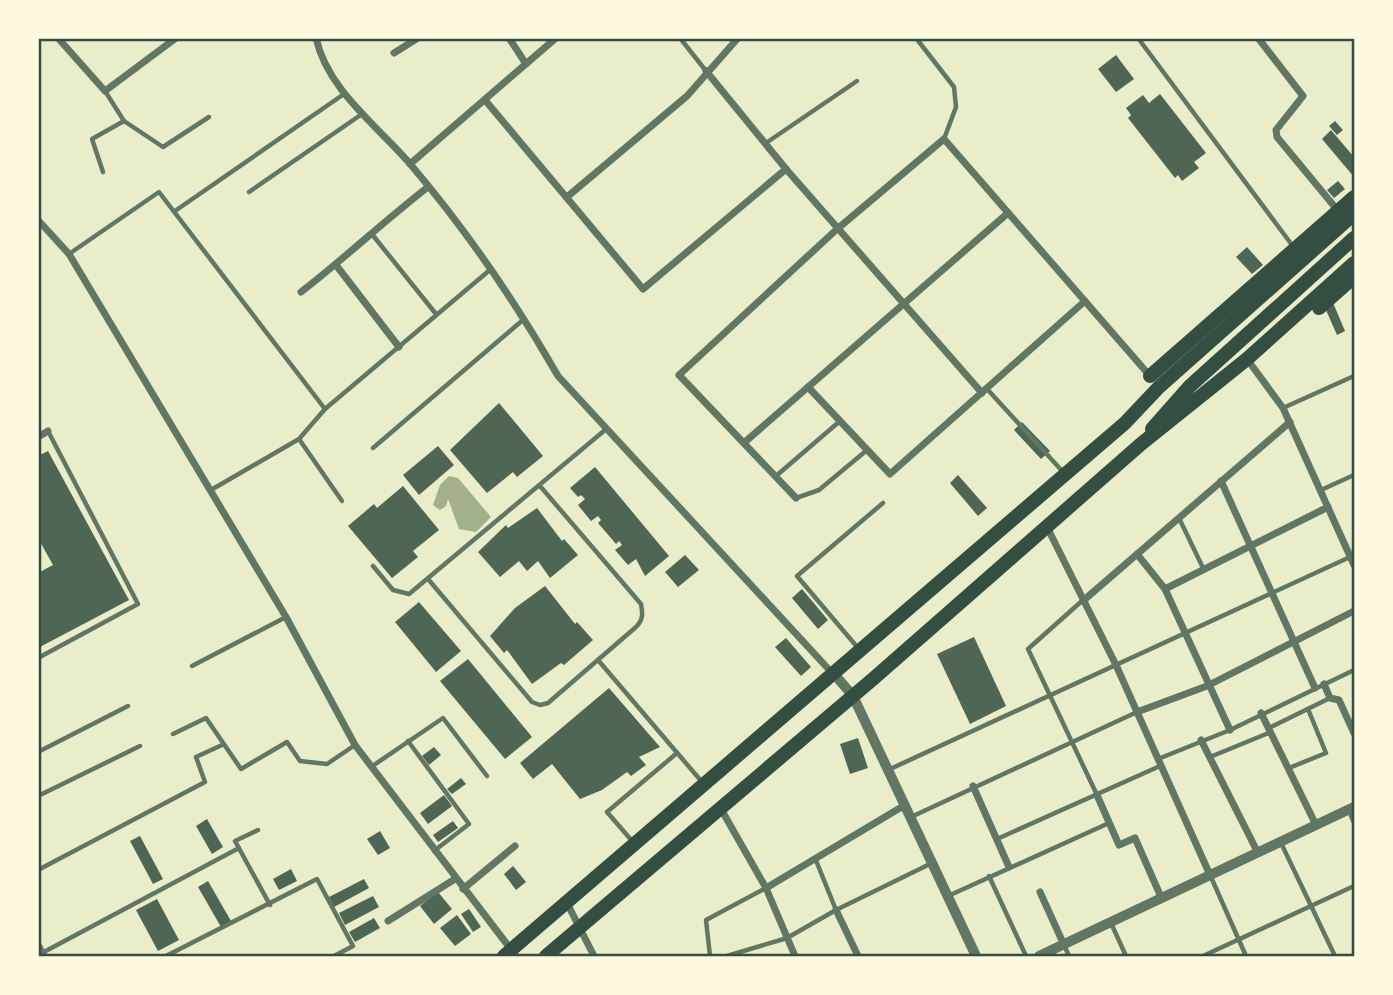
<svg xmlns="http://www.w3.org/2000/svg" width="1393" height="995" font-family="'Archivo Narrow',sans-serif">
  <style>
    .water { fill: #a3b18a }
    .building { fill: #4f6655 }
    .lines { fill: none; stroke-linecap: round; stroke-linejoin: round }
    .service { stroke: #617663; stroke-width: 4.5 }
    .minor { stroke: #617663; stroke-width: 7 }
    .tertiary { stroke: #617663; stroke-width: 10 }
    .primary { stroke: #344e41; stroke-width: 14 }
    .neatline { fill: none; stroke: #344e41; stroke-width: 2.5 }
  </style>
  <rect width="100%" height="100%" fill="#e9edc9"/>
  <polygon class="water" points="449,476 458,478 491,517 476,532 459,529 448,499 446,506 440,510 433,505 440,485"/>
  <g class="building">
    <polygon points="1116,55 1134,79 1116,92 1098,69"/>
    <polygon points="1160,94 1206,153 1194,162 1199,168 1182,181 1178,175 1175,178 1128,118 1131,115 1126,108 1143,95 1149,103"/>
    <polygon points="1335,121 1343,130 1337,135 1329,126"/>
    <polygon points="1331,130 1354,157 1354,177 1322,139"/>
    <polygon points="1338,181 1345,189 1334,198 1327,190"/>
    <polygon points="1247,247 1263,265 1252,274 1236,257"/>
    <polygon points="1331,298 1345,331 1337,335 1322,301"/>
    <polygon points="499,403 543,456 517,477 513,472 487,493 450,450"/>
    <polygon points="1022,422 1050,451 1041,459 1014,430"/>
    <polygon points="438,446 454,465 419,495 403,475"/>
    <polygon points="48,451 129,600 38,648 38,573 53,565 38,538 38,456"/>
    <polygon points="595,467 669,556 645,576 636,559 628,565 615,550 622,545 619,541 616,544 598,523 601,520 598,516 591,521 578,505 585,499 581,495 578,497 570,488"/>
    <polygon points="958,475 987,508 978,516 950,483"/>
    <polygon points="403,486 439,530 413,551 418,557 392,578 348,526 374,504 377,508"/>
    <polygon points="537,508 562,541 564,539 578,555 550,578 538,561 527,571 519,561 500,577 478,552 506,525 508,528"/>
    <polygon points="685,555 699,570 678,587 665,572"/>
    <polygon points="545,586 575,624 577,622 593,640 564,665 561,663 532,684 507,650 504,653 490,636 515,608"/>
    <polygon points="802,589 828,620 818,629 792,598"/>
    <polygon points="419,602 461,651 436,672 395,622"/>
    <polygon points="974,637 1006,706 970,724 937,654"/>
    <polygon points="786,638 811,667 801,676 775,647"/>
    <polygon points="468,659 532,737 505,759 440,681"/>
    <polygon points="609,688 660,747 639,757 646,765 631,776 627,772 602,790 580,799 552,764 533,779 520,763"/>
    <polygon points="858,738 868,768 850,774 840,744"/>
    <polygon points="434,747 441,755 429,765 422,756"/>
    <polygon points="461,778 466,784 452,794 447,789"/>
    <polygon points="444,795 452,806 428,824 420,813"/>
    <polygon points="207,819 223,847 212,854 196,826"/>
    <polygon points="453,821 458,828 438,842 433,835"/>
    <polygon points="380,831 390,848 378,855 367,839"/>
    <polygon points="140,836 163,879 153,884 130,841"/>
    <polygon points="513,866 526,882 516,890 504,874"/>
    <polygon points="291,869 297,881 279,890 273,879"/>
    <polygon points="364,879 369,888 334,907 329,897"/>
    <polygon points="208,881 231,921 221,927 198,887"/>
    <polygon points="438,892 452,909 434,924 420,906"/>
    <polygon points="373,896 379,907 345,925 339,913"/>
    <polygon points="157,899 179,940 158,951 136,910"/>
    <polygon points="469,909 481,927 473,932 461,914"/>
    <polygon points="457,915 471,934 455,946 440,928"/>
    <polygon points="374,918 380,928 355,942 349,932"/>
  </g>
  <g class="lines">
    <g class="service">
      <polyline points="680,38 706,71"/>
      <polyline points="916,38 954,87 956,107 944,139"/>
      <polyline points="1138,38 1292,245"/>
      <polyline points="105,91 124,121 163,147 209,117"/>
      <polyline points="766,143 857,81"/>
      <polyline points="103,172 92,139 124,121"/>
      <polyline points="249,192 362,114"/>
      <polyline points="175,211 344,94"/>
      <polyline points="371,233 436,314"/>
      <polyline points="69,254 159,192 325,409"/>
      <polyline points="987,389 1064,473"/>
      <polyline points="1283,408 1354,376"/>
      <polyline points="299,439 342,501"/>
      <polyline points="373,448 524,319"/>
      <polyline points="776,476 840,421"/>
      <polyline points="211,490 299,439 325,409 491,269"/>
      <polyline points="1321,490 1354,475"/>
      <polyline points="796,498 819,490 867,450"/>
      <polyline points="1179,518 1204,570"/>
      <polyline points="373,566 393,590 409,594 605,430"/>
      <path d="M428,579l104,123 8,3 8,-2 88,-76c7,-7 7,-13 5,-23l-101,-118"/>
      <polyline points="1083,600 1028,649 1097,795"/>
      <polyline points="858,648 797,576 883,503"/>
      <polyline points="38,658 138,604 48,431"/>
      <polyline points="598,660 702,782"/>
      <polyline points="192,666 286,617"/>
      <polyline points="1269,728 1330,698"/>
      <polyline points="173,734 206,718 241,769 287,742 300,761 327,764 355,745"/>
      <polyline points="408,741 469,824 434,851"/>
      <polyline points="38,752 128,706"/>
      <polyline points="1210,757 1271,732"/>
      <polyline points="1158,759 1230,730 1354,670"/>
      <polyline points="371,767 443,718 487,776"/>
      <polyline points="1289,768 1326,753 1308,709"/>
      <polyline points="888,770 1350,557"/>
      <polyline points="38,796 140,746"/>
      <polyline points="1349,811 1354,823"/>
      <polyline points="911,817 1137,712"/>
      <polyline points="258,830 235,841 270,905"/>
      <polyline points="997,839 1160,766"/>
      <polyline points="633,842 607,812 677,753"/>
      <polyline points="1281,843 1335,956"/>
      <polyline points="815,858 836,910"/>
      <polyline points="38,870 205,782 196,757 222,745"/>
      <polyline points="989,876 1026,956"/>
      <polyline points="1211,877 1246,956"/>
      <polyline points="948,896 1109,823"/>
      <polyline points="1111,923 1126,956"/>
      <polyline points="1064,945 1069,956"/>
      <polyline points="42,953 239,848"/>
      <polyline points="166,956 317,879 353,946 334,956"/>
      <polyline points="710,956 706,920 766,888"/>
      <polyline points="727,956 787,938 836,910 932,863"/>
      <polyline points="1203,956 1354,886"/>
      <polyline points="1353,956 1354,956"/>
    </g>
    <g class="minor">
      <polyline points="58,38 105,91 176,38"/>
      <path d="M316,38c12,53 62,88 95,127 56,66 104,136 147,211l276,299"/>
      <polyline points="509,38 526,64"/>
      <polyline points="1258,38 1303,96 1276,130 1277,137 1339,212"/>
      <polyline points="394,53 418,38"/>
      <polyline points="485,100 643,289 786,169 706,71"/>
      <polyline points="410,164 556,38"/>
      <polyline points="786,169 982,393"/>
      <polyline points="567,197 687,96 738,38"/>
      <polyline points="38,220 69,254 286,617 355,745 516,956"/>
      <polyline points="336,265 399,347"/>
      <path d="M301,292c44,-34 83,-71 127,-105"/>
      <polyline points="1247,359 1283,408 1354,565"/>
      <polyline points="808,387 890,474 1085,301"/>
      <polyline points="38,437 48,431"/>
      <polyline points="745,442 1008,213"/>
      <polyline points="1221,481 1315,688"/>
      <polyline points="796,498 679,375 836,230 944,139 1150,376"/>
      <polyline points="1047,527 1116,665 1210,875"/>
      <polyline points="1137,554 1165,589 1230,730"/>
      <polyline points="1165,589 1328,507"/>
      <polyline points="1084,600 1290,422"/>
      <polyline points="1324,684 1330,698 1339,700 1354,733"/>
      <polyline points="1137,712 1207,686 1354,611"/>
      <polyline points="1261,713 1316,825"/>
      <polyline points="1201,740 1258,853"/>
      <polyline points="973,786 1009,867"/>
      <polyline points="1097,795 1119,845 1135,838 1161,897"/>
      <polyline points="721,809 766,888 795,956"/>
      <polyline points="766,888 905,805"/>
      <polyline points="463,889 515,846"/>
      <polyline points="1040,892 1064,945"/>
      <polyline points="567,903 594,956"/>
      <polyline points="836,910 858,956"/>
      <polyline points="388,921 455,879"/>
      <polyline points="38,945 44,956"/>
    </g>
    <g class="tertiary">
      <polyline points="835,675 853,696 976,956"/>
      <polyline points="1039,956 1354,807"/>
    </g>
    <g class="primary">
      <polyline points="1319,308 1354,277"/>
      <polyline points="1150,376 1354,197"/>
      <polyline points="1152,429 1190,386 1354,238"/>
      <polyline points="504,956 1125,423 1159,387 1354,214"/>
      <polyline points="546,956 873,679 1141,444 1247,359 1354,263"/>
    </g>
  </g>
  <rect width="1393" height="995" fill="none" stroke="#fefae0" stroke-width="80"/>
  <rect x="40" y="40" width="1313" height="915" class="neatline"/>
</svg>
